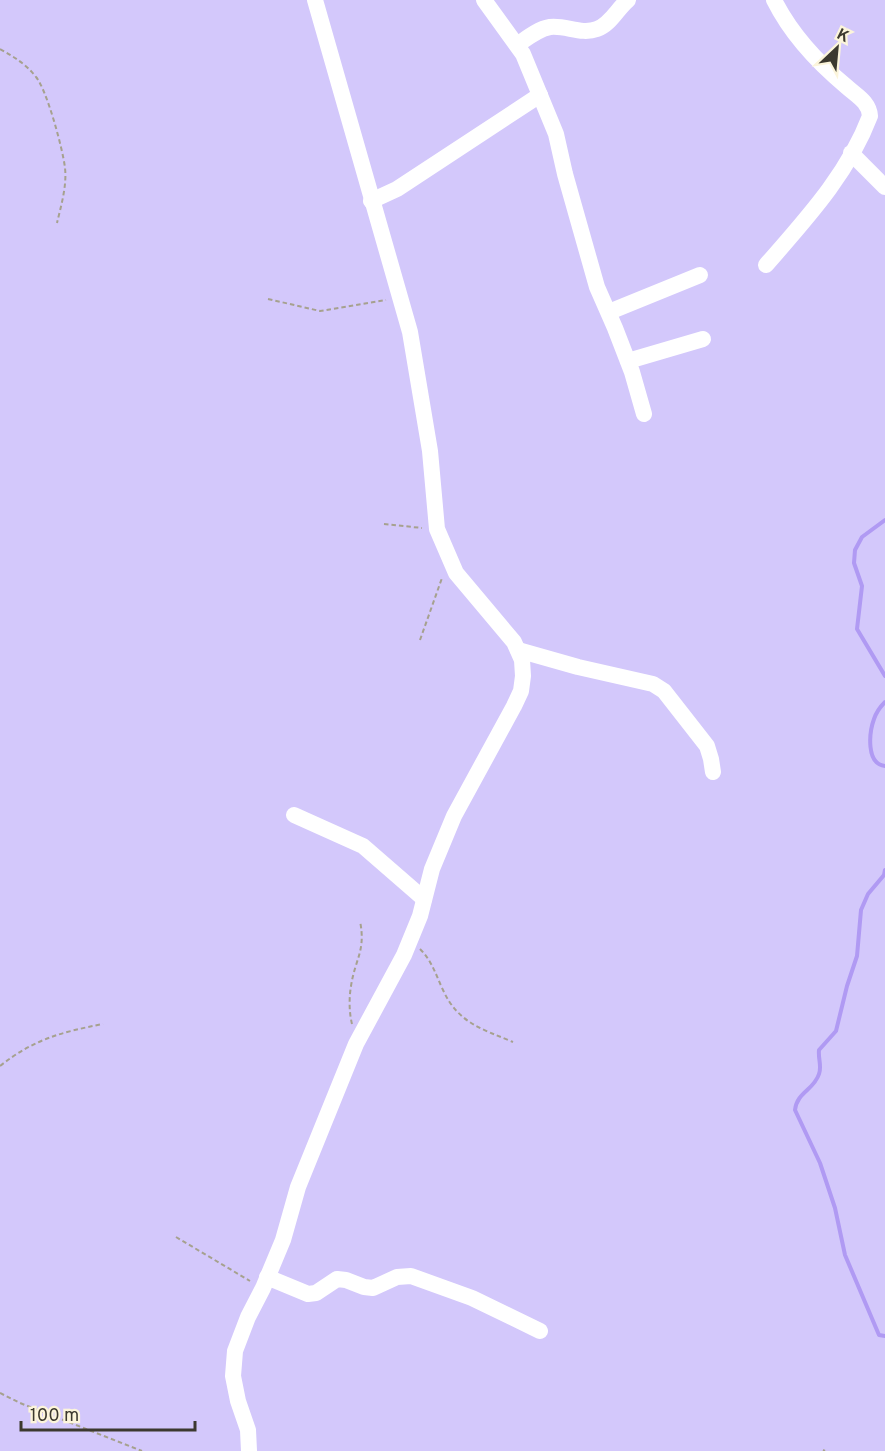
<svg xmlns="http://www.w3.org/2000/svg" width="885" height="1451" font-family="Overpass,sans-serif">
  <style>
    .green { fill: #d3c8fb }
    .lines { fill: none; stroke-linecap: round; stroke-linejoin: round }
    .stream { stroke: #b09af3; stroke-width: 4 }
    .path { stroke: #a6a18e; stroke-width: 2; stroke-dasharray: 4.5 3; stroke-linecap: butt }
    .minor { stroke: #fff; stroke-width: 16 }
  </style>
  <rect width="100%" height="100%" fill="#eee7ce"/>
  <rect class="green" x="0" y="0" width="885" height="1451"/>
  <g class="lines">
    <g class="stream">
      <polyline points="885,520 862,537 855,550 854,563 862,586 857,629 885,676"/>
      <path d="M885,702c-5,5 -9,11 -11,17 -5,14 -8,45 11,47"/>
      <path d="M885,870l-1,5 -16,19 -7,16 -4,46 -10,30 -11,45 -17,19c-1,9 3,16 0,24 -5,16 -22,18 -24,36l25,53 15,45 10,47 34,80 6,1"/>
    </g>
    <g class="path">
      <path d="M0,49c14,8 26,15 36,28 11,13 27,73 29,91 2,18 -4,38 -8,55"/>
      <polyline points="268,299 320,311 386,300"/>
      <polyline points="384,524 422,528"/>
      <polyline points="420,640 442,578"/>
      <path d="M420,949c12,12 16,26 23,41 15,33 39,39 70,52"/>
      <path d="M352,1024c-3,-12 -3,-26 -1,-38 4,-27 15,-35 9,-65"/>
      <path d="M0,1066c34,-27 62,-34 103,-42"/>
      <polyline points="176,1237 250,1281"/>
      <polyline points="0,1393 20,1403 142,1451"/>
      <polyline points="823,1450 825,1451"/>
    </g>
    <g class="minor">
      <polyline points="484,0 523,54 556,134 565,174 597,287 615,328 632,372 644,414"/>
      <path d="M517,45c10,-7 21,-16 33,-18 16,-2 31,8 47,2 14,-5 20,-20 31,-29"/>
      <polyline points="851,153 885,187"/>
      <polyline points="371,201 397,189 540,95"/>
      <path d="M766,265c40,-46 82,-91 104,-149 -1,-14 -13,-20 -23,-29 -29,-24 -56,-53 -73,-87"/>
      <polyline points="609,312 700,275"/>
      <polyline points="628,361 703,339"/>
      <polyline points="518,650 578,667 653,684 664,691 707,746 711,759 713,772"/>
      <polyline points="294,815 363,846 424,899"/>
      <polyline points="267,1277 308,1294 316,1293 337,1279 346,1280 364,1287 373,1288 397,1277 411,1276 472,1298 540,1331"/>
      <polyline points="249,1451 248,1430 238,1401 233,1376 235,1351 248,1317 263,1288 283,1240 298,1187 356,1044 404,955 420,916 432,869 454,816 514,706 521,691 523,676 522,660 514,642 456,573 437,529 430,451 410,332 315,0"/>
    </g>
  </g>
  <g transform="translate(837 48) rotate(26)" stroke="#fcf5db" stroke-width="4.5" paint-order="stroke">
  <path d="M0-4.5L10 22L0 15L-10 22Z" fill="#3c392f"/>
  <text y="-9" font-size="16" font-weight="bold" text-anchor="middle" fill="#3c392f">K</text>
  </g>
  <path d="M21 1421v9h174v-9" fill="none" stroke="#3c392f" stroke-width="3"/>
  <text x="30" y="1421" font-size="18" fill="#3c392f" stroke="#fcf5db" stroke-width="4.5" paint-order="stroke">100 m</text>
</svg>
